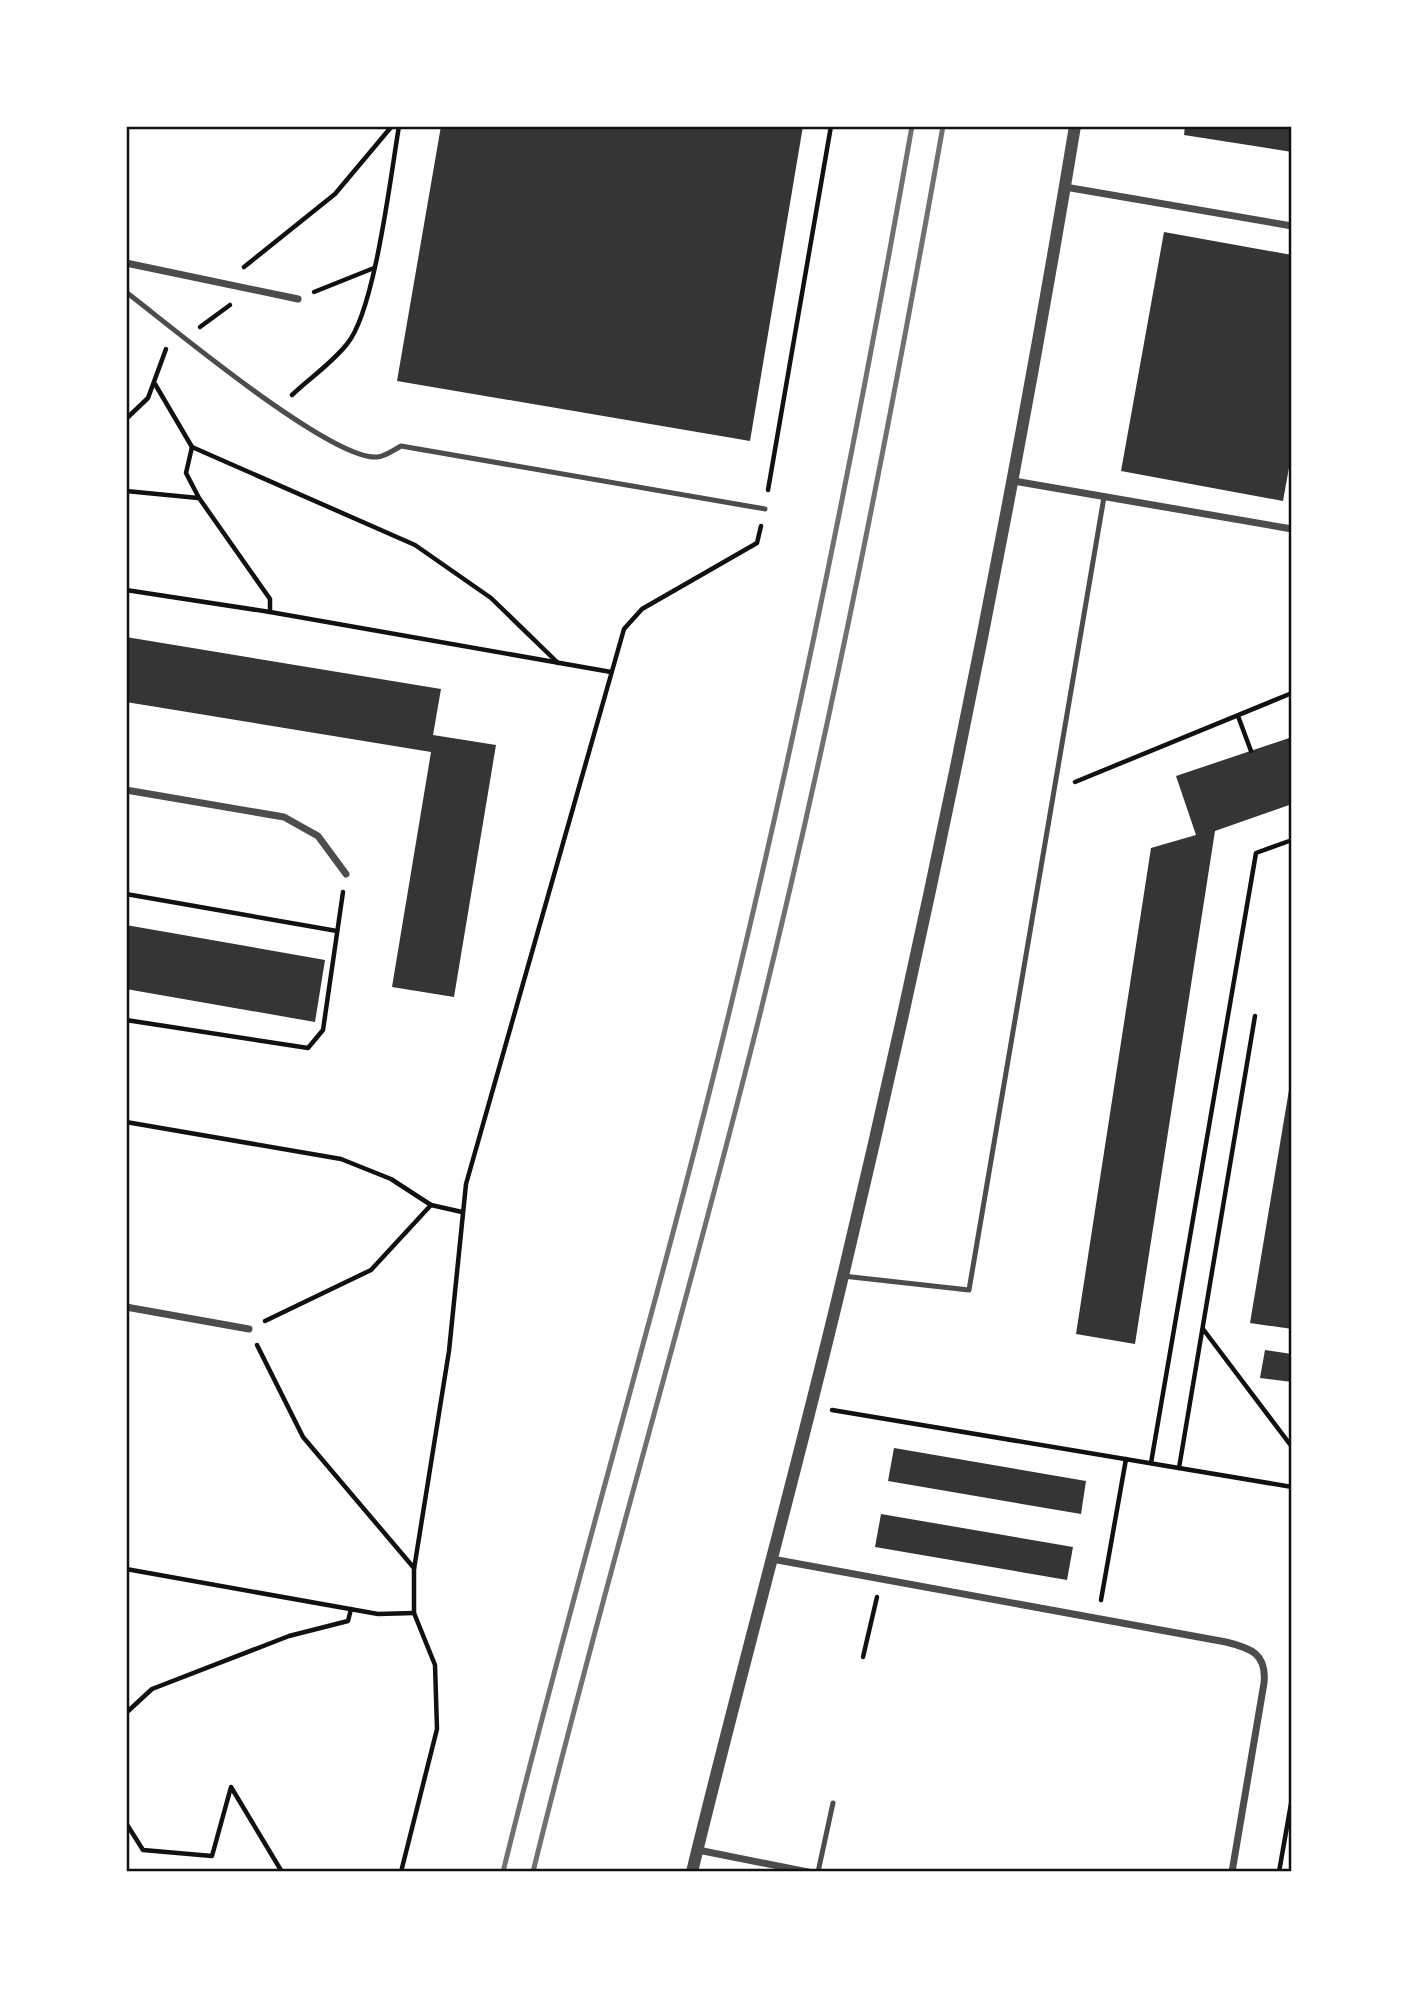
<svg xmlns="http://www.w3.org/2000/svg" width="1418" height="1998" font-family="'PT Serif',serif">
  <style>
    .building { fill: #353535 }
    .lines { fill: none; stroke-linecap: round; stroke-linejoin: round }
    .path { stroke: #111; stroke-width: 4.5 }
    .service { stroke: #4c4c4c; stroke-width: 5 }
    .minor { stroke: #4c4c4c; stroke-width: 7 }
    .tertiary { stroke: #4c4c4c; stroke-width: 12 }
    .rail { stroke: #707070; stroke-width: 5 }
    .neatline { fill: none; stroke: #111; stroke-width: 2.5 }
  </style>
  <rect width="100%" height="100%" fill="#fff"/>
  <g class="building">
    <polygon points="441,126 803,126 750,441 397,381"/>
    <polygon points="1185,126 1292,126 1292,152 1184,135"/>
    <polygon points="1164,232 1292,255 1292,451 1283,501 1121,471"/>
    <polygon points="126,637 441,689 433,735 496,745 454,997 392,987 431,752 126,702"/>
    <polygon points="1292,737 1292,804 1215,831 1135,1344 1076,1334 1151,848 1196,835 1176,776"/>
    <polygon points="126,925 325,960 315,1022 126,989"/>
    <polygon points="1291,1078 1292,1078 1292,1329 1250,1323"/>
    <polygon points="1265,1350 1292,1354 1292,1382 1260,1378"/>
    <polygon points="894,1448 1086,1481 1081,1514 888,1481"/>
    <polygon points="881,1514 1073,1547 1067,1580 875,1547"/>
  </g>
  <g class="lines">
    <g class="path">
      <polyline points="244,267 335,194 392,126"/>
      <polyline points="314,292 374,268"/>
      <polyline points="200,327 230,305"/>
      <polyline points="155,384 192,447 415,545 491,598 558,663"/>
      <path d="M292,395c18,-17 40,-32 55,-51 28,-33 44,-171 52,-218"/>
      <polyline points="126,419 148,398 166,349"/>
      <polyline points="192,447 186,473 199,498 270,599 270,612"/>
      <polyline points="768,490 831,126"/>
      <polyline points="126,491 198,498"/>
      <polyline points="126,590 270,612 611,672"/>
      <polyline points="1238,716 1251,751"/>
      <polyline points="1075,782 1292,693"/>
      <polyline points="126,894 337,931"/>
      <polyline points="126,1020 308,1048 323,1030 343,892"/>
      <polyline points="126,1122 341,1159 391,1179 431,1205 462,1212"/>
      <polyline points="265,1321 371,1270 431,1205"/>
      <polyline points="1203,1329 1292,1447"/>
      <polyline points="257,1345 303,1437 414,1568"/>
      <polyline points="832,1410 1292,1487"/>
      <polyline points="1151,1463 1256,853 1292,840"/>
      <polyline points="1179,1468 1255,1016"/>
      <polyline points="126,1569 378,1614 414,1613"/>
      <polyline points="1101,1600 1126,1459"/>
      <polyline points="863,1657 877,1597"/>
      <polyline points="126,1713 152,1689 289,1636 348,1621 351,1609"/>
      <polyline points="126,1823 143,1850 212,1856 231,1787 282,1872"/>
      <polyline points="401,1872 437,1729 435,1665 414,1613 414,1569 449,1351 466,1184 624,629 642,609 757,543 761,526"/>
      <polyline points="1279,1872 1292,1798"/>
    </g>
    <g class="service">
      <path d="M126,292c42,32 205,169 251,165 7,0 17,-7 24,-11l364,63"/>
      <polyline points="843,1276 969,1290 1104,497"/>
      <polyline points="818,1872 833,1803"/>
    </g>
    <g class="minor">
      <polyline points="1065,187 1292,226"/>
      <polyline points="126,263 298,299"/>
      <polyline points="1014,481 1292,529"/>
      <polyline points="126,790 284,817 318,836 346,874"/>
      <polyline points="126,1307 249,1329"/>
      <path d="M772,1559l454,83c25,6 41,12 38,41l-32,189"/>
      <polyline points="698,1850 808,1872"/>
    </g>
    <path class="tertiary" d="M692,1872c48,-198 103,-394 150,-592 91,-382 169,-767 233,-1154"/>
    <g class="rail">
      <path d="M503,1872c71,-289 157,-574 227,-863 71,-292 130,-587 182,-883"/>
      <path d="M533,1872c70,-286 155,-568 226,-854 73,-295 131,-593 184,-892"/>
    </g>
  </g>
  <rect width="1418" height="1998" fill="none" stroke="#ffffff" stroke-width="256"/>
  <rect x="128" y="128" width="1162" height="1742" class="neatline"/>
</svg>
